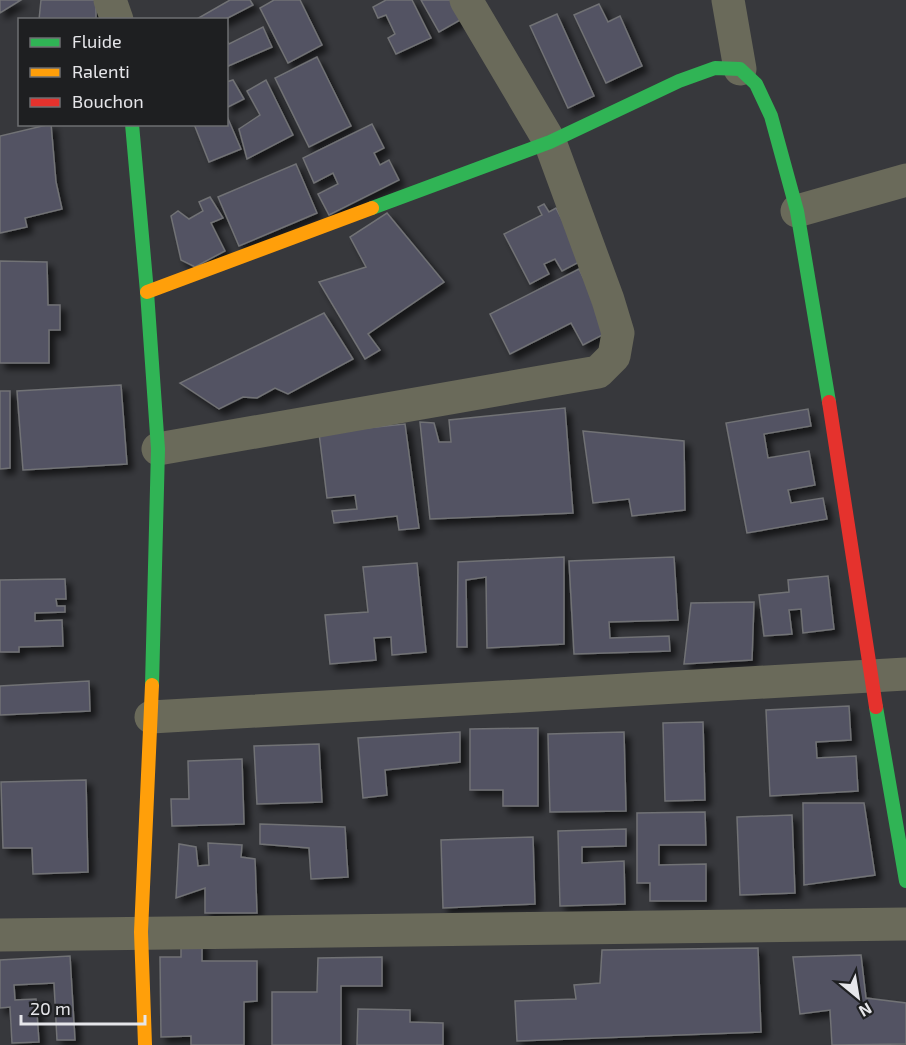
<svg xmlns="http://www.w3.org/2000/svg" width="906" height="1045" font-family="'Exo 2',sans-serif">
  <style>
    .building { fill: #525263; stroke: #717275; stroke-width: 1.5; filter: url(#shadow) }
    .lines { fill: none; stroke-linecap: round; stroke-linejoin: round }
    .street { stroke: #6a6a5a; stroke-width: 33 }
    .fast { stroke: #30b455; stroke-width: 14 }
    .slow { stroke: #ff9f0a; stroke-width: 14 }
    .jam { stroke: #e5322d; stroke-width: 14 }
  </style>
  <defs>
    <filter id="shadow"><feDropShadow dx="5.5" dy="5.5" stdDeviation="3" flood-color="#0009"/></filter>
  </defs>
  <rect width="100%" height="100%" fill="#37383c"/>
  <g class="building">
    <polygon points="0,0 21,0 0,13"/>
    <polygon points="41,0 96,0 96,20 39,20"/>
    <polygon points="230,0 250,0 253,5 224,20 195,20"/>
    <polygon points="274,0 300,0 322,45 288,63 260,8"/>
    <polygon points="386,0 412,0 431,38 396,54 388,38 395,34 386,15 378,18 373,7"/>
    <polygon points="421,0 452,0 462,19 439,32"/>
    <polygon points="599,4 608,22 620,16 642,66 606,83 574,15"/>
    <polygon points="557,14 594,96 568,108 530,26"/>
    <polygon points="263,27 272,47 226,67 226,38 229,44"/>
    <polygon points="317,57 351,126 309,147 275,78"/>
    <polygon points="233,80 244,99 226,108 226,82"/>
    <polygon points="266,80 293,135 247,159 239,129 260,115 247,91"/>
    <polygon points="226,114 241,149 209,162 194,124 226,124"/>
    <polygon points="51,124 56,182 62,209 25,218 27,227 0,233 0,136"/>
    <polygon points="372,124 384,148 374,153 380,165 389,160 399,180 329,215 318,194 338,184 333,173 314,183 303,158"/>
    <polygon points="296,164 317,213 239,246 218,197"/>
    <polygon points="210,197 223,218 211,223 225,251 195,267 181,260 171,216 178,211 189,219 203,211 199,202"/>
    <polygon points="544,204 549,212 556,208 583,260 562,271 555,259 544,264 549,274 530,284 504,234 542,215 538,207"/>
    <polygon points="387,213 444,282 368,334 380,350 365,359 319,282 366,267 350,237"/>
    <polygon points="0,261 47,262 48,305 60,305 60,330 49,330 49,363 0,363"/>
    <polygon points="579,269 610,331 583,345 571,323 510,354 490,314"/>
    <polygon points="324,313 353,359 288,394 275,388 257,398 243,397 219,409 180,383"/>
    <polygon points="121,385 127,464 23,470 17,391"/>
    <polygon points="0,391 10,391 10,468 0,469"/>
    <polygon points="565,408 573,513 430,519 420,422 434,423 439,442 451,442 449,420"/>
    <polygon points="808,409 811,426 764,434 768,458 809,451 815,485 788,490 791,503 823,498 827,519 747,533 726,423"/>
    <polygon points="405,424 419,528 399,530 397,516 334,523 332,511 357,509 355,495 327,498 319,433"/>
    <polygon points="583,431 684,441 685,510 632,516 629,499 593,503"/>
    <polygon points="564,557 564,644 487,648 486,577 466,580 467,647 457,647 458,562"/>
    <polygon points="674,557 678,620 609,622 610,638 669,636 670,651 574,654 569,561"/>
    <polygon points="417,563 426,652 392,655 391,637 374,638 376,660 330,664 325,615 368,612 363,567"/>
    <polygon points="828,576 834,629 803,633 801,609 789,610 792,634 764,636 759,595 789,592 788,580"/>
    <polygon points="65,579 66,599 56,599 57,606 65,606 65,612 35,613 35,621 62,620 63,646 19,647 19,652 0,652 0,580"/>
    <polygon points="754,602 752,660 684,664 691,603"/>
    <polygon points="89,681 90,711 0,715 0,686"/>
    <polygon points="849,706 851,740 816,742 817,758 856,756 858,791 770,796 766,710"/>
    <polygon points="703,722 705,800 665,801 663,723"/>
    <polygon points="538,728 538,806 503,806 503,790 470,790 470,729"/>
    <polygon points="460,732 460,762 385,770 387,795 363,798 358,738"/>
    <polygon points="624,732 626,811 550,812 548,734"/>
    <polygon points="319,744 322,802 257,804 254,746"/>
    <polygon points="242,759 244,824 172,826 171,799 189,799 188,761"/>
    <polygon points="86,780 88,872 33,874 32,848 3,848 1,782"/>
    <polygon points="803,803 864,803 875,875 804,885"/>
    <polygon points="705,812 706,845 659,845 659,865 706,864 706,901 650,901 650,883 637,883 637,813"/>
    <polygon points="792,815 795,893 740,895 737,817"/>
    <polygon points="260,824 345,827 348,877 311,879 309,848 260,844"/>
    <polygon points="626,829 626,846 582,847 582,863 624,861 625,904 560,906 558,831"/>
    <polygon points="533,837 535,904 443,908 441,840"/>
    <polygon points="208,843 242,845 241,857 255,859 257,913 205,913 205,888 176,898 179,844 196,847 198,866 209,865"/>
    <polygon points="202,941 202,961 257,961 257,1001 244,1002 244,1045 191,1045 191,1036 161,1037 160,957 181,957 181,942"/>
    <polygon points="758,948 761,1032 517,1041 515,1001 576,999 574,985 600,983 602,950"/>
    <polygon points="861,955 866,998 906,1003 906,1044 832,1045 830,1010 800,1014 793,957"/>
    <polygon points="70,956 75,1040 57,1040 54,983 14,985 15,1000 36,999 39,1042 12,1043 10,1007 0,1008 0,960"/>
    <polygon points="382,957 382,986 341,986 341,1045 272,1045 272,992 317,992 318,958"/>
    <polygon points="358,1009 410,1010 410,1022 443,1023 443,1045 357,1045"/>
  </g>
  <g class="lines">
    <g class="street">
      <polyline points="110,0 117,20"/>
      <polyline points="728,0 740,69"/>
      <polyline points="797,211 906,180"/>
      <polyline points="158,449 598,372 614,356 618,333 608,300 550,142 466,0"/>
      <polyline points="151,717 906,674"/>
      <polyline points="0,935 906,924"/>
    </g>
    <g class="fast">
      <polyline points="132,124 147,292 158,449 152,685"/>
      <polyline points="372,208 550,142 679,81 715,68 740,69 756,84 771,116 797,211 829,402"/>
      <polyline points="876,707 906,881"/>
    </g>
    <g class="slow">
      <polyline points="147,292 372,208"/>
      <polyline points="145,1045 141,932 152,685"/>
    </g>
    <polyline class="jam" points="829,402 876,707"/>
  </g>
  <rect x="18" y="18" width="210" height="108" fill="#1e1f21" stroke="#6e6f71" stroke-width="1.5"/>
  <rect x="30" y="38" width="30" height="9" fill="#30b455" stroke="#6e6f71" stroke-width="1.5"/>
  <text x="72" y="48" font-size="18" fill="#e6e6ea">Fluide</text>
  <rect x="30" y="68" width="30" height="9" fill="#ff9f0a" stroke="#6e6f71" stroke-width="1.5"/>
  <text x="72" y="78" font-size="18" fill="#e6e6ea">Ralenti</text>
  <rect x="30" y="98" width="30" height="9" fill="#e5322d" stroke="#6e6f71" stroke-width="1.5"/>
  <text x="72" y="108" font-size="18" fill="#e6e6ea">Bouchon</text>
  <g transform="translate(858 997) rotate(150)" stroke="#1e1f21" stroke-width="4.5" paint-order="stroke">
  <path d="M0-4.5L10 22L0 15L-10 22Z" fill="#e6e6ea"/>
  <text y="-9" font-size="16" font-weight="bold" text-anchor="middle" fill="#e6e6ea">N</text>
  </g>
  <path d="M21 1015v9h124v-9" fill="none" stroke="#e6e6ea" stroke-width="3"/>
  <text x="30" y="1015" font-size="18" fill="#e6e6ea" stroke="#1e1f21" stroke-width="4.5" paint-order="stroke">20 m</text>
</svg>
